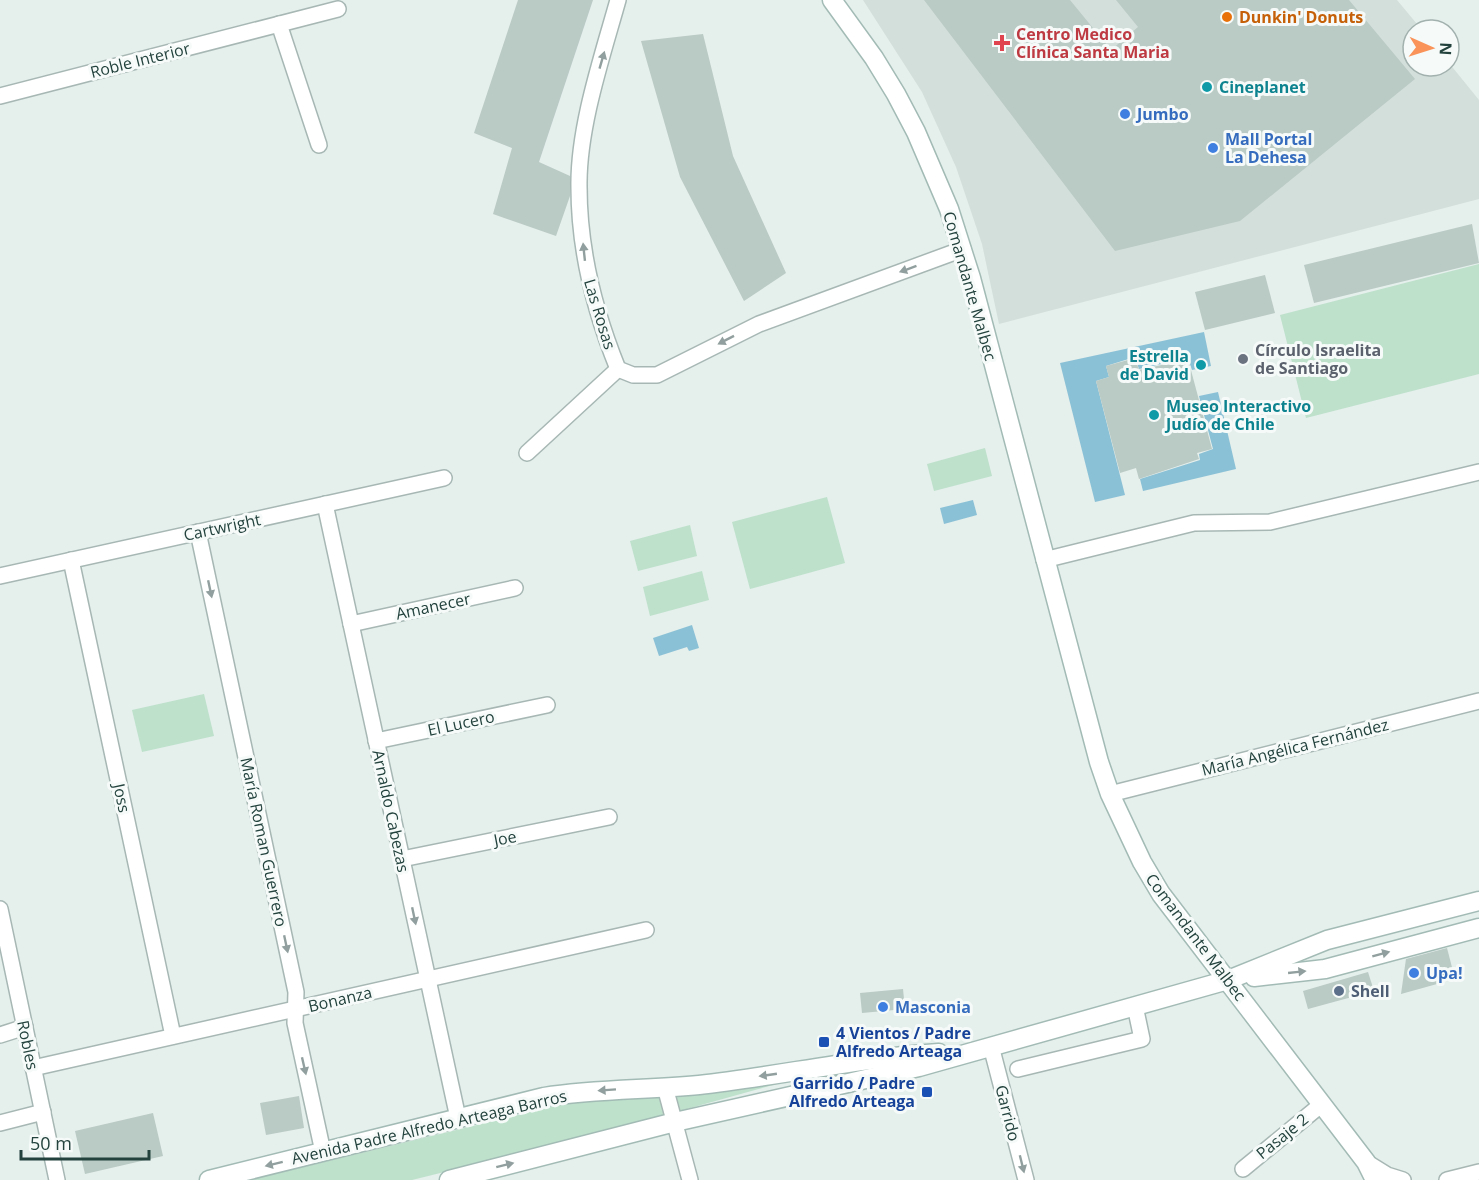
<svg xmlns="http://www.w3.org/2000/svg" width="1479" height="1180" font-family="'Open Sans',sans-serif">
  <style>
    .built { fill: #d3dfdb }
    .green { fill: #bde1cb }
    .water { fill: #8bc1d6 }
    .building { fill: #bacac5 }
    .lines { fill: none; stroke-linecap: round; stroke-linejoin: round }
    .street-casing { stroke: #a7b8b4; stroke-width: 18 }
    .secondary-casing { stroke: #a3bbb5; stroke-width: 21 }
    .street { stroke: #fff; stroke-width: 15 }
    .secondary { stroke: #fff; stroke-width: 18 }
    .oneway { fill: #91a09e }
    .food-dot { fill: #e8710a; stroke: #f6fbf9; stroke-width: 2 }
    .health-dot { fill: #e0444e; stroke: #f6fbf9; stroke-width: 2 }
    .culture-dot { fill: #0f9aa8; stroke: #f6fbf9; stroke-width: 2 }
    .shop-dot { fill: #3f7fe0; stroke: #f6fbf9; stroke-width: 2 }
    .worship-dot { fill: #6b7280; stroke: #f6fbf9; stroke-width: 2 }
    .service-dot { fill: #5c6f8a; stroke: #f6fbf9; stroke-width: 2 }
    .transit-dot { fill: #1a4fb4; stroke: #f6fbf9; stroke-width: 2 }
    .labels { text-anchor: middle; stroke-width: 6; stroke-linejoin: round; paint-order: stroke }
    .food-label { font-size: 16px; font-weight: bold; fill: #c56008; stroke: #f6fbf9; text-anchor: start }
    .health-label { font-size: 16px; font-weight: bold; fill: #be3a42; stroke: #f6fbf9; text-anchor: start }
    .street-label { font-size: 16px; fill: #23423d; stroke: #f6fbf9 }
    .culture-label { font-size: 16px; font-weight: bold; fill: #0d838f; stroke: #f6fbf9; text-anchor: start }
    .shop-label { font-size: 16px; font-weight: bold; fill: #366cbe; stroke: #f6fbf9; text-anchor: start }
    .worship-label { font-size: 16px; font-weight: bold; fill: #5b616d; stroke: #f6fbf9; text-anchor: start }
    .service-label { font-size: 16px; font-weight: bold; fill: #4e5e75; stroke: #f6fbf9; text-anchor: start }
    .transit-label { font-size: 16px; font-weight: bold; fill: #164399; stroke: #f6fbf9; text-anchor: start }
  </style>
  <rect width="100%" height="100%" fill="#e5efec"/>
  <polygon class="built" points="863,0 1397,0 1422,30 1413,30 1413,66 1449,66 1449,63 1479,100 1479,199 999,324 982,244 956,167 922,92"/>
  <g class="green">
    <polygon points="1479,264 1479,374 1306,418 1280,315"/>
    <polygon points="985,448 992,476 934,491 927,464"/>
    <polygon points="827,497 845,563 750,589 732,522"/>
    <polygon points="690,525 697,556 638,571 630,541"/>
    <polygon points="702,571 709,600 650,616 643,587"/>
    <polygon points="204,694 214,736 142,752 132,710"/>
    <polygon points="802,1077 586,1137 412,1180 250,1180 592,1097"/>
  </g>
  <g class="water">
    <polygon points="1204,332 1211,366 1192,370 1188,358 1139,369 1135,357 1106,366 1109,377 1096,381 1125,495 1095,502 1060,363"/>
    <polygon points="1218,392 1236,469 1143,491 1140,479 1200,460 1199,454 1213,449 1199,396"/>
    <polygon points="973,500 977,515 944,524 940,508"/>
    <polygon points="692,625 699,648 689,651 687,647 659,656 653,638"/>
  </g>
  <g class="building">
    <polygon points="518,0 593,0 539,162 570,176 570,196 556,236 493,214 512,148 474,133"/>
    <polygon points="924,0 1070,0 1111,50 1138,27 1116,0 1349,0 1415,79 1240,221 1115,251"/>
    <polygon points="703,34 733,156 786,273 744,301 680,177 641,41"/>
    <polygon points="1472,224 1479,263 1314,303 1304,265"/>
    <polygon points="1265,275 1275,313 1205,330 1195,292"/>
    <polygon points="1135,358 1139,370 1188,359 1212,449 1197,453 1199,459 1139,479 1136,468 1120,473 1096,381 1109,377 1106,366"/>
    <polygon points="1447,948 1455,979 1401,994 1406,959"/>
    <polygon points="1368,972 1374,991 1308,1009 1303,991"/>
    <polygon points="903,989 905,1009 862,1013 860,993"/>
    <polygon points="299,1096 304,1128 266,1135 260,1103"/>
    <polygon points="153,1113 163,1156 85,1174 75,1131"/>
  </g>
  <g class="lines">
    <defs>
      <g id="street">
        <path d="M618,0c-16,57 -40,128 -39,187 0,64 15,123 39,182l15,6h24l102,-51 204,-75"/>
        <polyline points="279,24 319,145"/>
        <polyline points="0,96 338,9"/>
        <polyline points="527,453 618,369"/>
        <polyline points="325,504 458,1118"/>
        <polyline points="198,532 296,992 295,1023 323,1152"/>
        <polyline points="71,560 173,1036"/>
        <polyline points="1044,560 1194,523 1270,522 1479,472"/>
        <polyline points="0,576 444,478"/>
        <polyline points="351,624 515,588"/>
        <polyline points="376,741 547,705"/>
        <polyline points="1110,794 1479,701"/>
        <polyline points="402,859 609,817"/>
        <polyline points="0,909 57,1180"/>
        <polyline points="0,1035 25,1027"/>
        <polyline points="991,1046 1026,1180"/>
        <polyline points="33,1068 646,930"/>
        <polyline points="1018,1069 1142,1039 1135,1006"/>
        <polyline points="665,1087 690,1180"/>
        <polyline points="0,1123 43,1112"/>
        <polyline points="1366,1162 1387,1175 1403,1180"/>
        <polyline points="1243,1169 1322,1104"/>
        <polyline points="1447,1180 1479,1172"/>
      </g>
      <g id="secondary">
        <polyline points="832,0 874,58 896,94 916,132 949,209 971,278 1099,762 1110,794 1142,862 1161,894 1366,1162 1375,1180"/>
        <polyline points="1254,977 1325,969 1479,928"/>
        <path d="M209,1180l335,-83c51,-8 103,-7 155,-12 80,-9 159,-27 240,-32"/>
        <polyline points="449,1180 675,1122 919,1067 1228,980 1327,940 1479,901"/>
      </g>
    </defs>
    <use href="#street" class="street-casing"/>
    <use href="#secondary" class="secondary-casing"/>
    <use href="#street" class="street"/>
    <use href="#secondary" class="secondary"/>
  </g>
  <defs><path id="oneway-solid" d="M-6-.8H1V-3.2L6.5 0L1 3.2V.8H-6Z" transform="scale(1.5)"/></defs>
  <g class="oneway">
    <use href="#oneway-solid" transform="translate(602 60) rotate(-74)"/>
    <use href="#oneway-solid" transform="translate(584 252) rotate(-96)"/>
    <use href="#oneway-solid" transform="translate(908 269) rotate(160)"/>
    <use href="#oneway-solid" transform="translate(726 340) rotate(153)"/>
    <use href="#oneway-solid" transform="translate(210 589) rotate(78)"/>
    <use href="#oneway-solid" transform="translate(414 916) rotate(78)"/>
    <use href="#oneway-solid" transform="translate(286 944) rotate(78)"/>
    <use href="#oneway-solid" transform="translate(1381 954) rotate(-15)"/>
    <use href="#oneway-solid" transform="translate(1297 972) rotate(-6)"/>
    <use href="#oneway-solid" transform="translate(304 1066) rotate(77)"/>
    <use href="#oneway-solid" transform="translate(768 1075) rotate(172)"/>
    <use href="#oneway-solid" transform="translate(607 1090) rotate(176)"/>
    <use href="#oneway-solid" transform="translate(274 1164) rotate(166)"/>
    <use href="#oneway-solid" transform="translate(1022 1164) rotate(76)"/>
    <use href="#oneway-solid" transform="translate(505 1165) rotate(-14)"/>
  </g>
  <circle class="food-dot" cx="1227" cy="17" r="6"/>
  <path class="health-dot" d="M999 34h6v6h6v6h-6v6h-6v-6h-6v-6h6z"/>
  <g class="culture-dot">
    <circle cx="1207" cy="87" r="6"/>
    <circle cx="1201" cy="365" r="6"/>
    <circle cx="1154" cy="415" r="6"/>
  </g>
  <g class="shop-dot">
    <circle cx="1125" cy="114" r="6"/>
    <circle cx="1213" cy="148" r="6"/>
    <circle cx="1414" cy="973" r="6"/>
    <circle cx="883" cy="1007" r="6"/>
  </g>
  <circle class="worship-dot" cx="1243" cy="359" r="6"/>
  <circle class="service-dot" cx="1339" cy="991" r="6"/>
  <g class="transit-dot">
    <rect x="818" y="1036" width="12" height="12" rx="3"/>
    <rect x="921" y="1086" width="12" height="12" rx="3"/>
  </g>
  <g class="labels">
    <g class="food-label">
      <text x="1239" y="23">Dunkin' Donuts</text>
    </g>
    <g class="health-label">
      <text x="1016" y="40">Centro Medico<tspan x="1016" dy="18">Clínica Santa Maria</tspan></text>
    </g>
    <g class="street-label">
      <text transform="translate(140 60) rotate(-14)" y="6">Roble Interior</text>
      <text transform="translate(970 286) rotate(74)" y="6">Comandante Malbec</text>
      <text transform="translate(600 314) rotate(73)" y="6">Las Rosas</text>
      <text transform="translate(222 527) rotate(-12)" y="6">Cartwright</text>
      <text transform="translate(433 606) rotate(-12)" y="6">Amanecer</text>
      <text transform="translate(461 723) rotate(-12)" y="6">El Lucero</text>
      <text transform="translate(1295 747) rotate(-14)" y="6">María Angélica Fernández</text>
      <text transform="translate(122 798) rotate(78)" y="6">Joss</text>
      <text transform="translate(391 811) rotate(78)" y="6">Arnaldo Cabezas</text>
      <text transform="translate(505 838) rotate(-11)" y="6">Joe</text>
      <text transform="translate(264 842) rotate(78)" y="6">María Roman Guerrero</text>
      <text transform="translate(1196 937) rotate(53)" y="6">Comandante Malbec</text>
      <text transform="translate(340 999) rotate(-13)" y="6">Bonanza</text>
      <text transform="translate(28 1045) rotate(78)" y="6">Robles</text>
      <text transform="translate(1008 1113) rotate(76)" y="6">Garrido</text>
      <text transform="translate(429 1127) rotate(-13)" y="6">Avenida Padre Alfredo Arteaga Barros</text>
      <text transform="translate(1282 1136) rotate(-39)" y="6">Pasaje 2</text>
    </g>
    <g class="culture-label">
      <text x="1219" y="93">Cineplanet</text>
      <text x="1189" y="362" text-anchor="end">Estrella<tspan x="1189" dy="18">de David</tspan></text>
      <text x="1166" y="412">Museo Interactivo<tspan x="1166" dy="18">Judío de Chile</tspan></text>
    </g>
    <g class="shop-label">
      <text x="1137" y="120">Jumbo</text>
      <text x="1225" y="145">Mall Portal<tspan x="1225" dy="18">La Dehesa</tspan></text>
      <text x="1426" y="979">Upa!</text>
      <text x="895" y="1013">Masconia</text>
    </g>
    <g class="worship-label">
      <text x="1255" y="356">Círculo Israelita<tspan x="1255" dy="18">de Santiago</tspan></text>
    </g>
    <g class="service-label">
      <text x="1351" y="997">Shell</text>
    </g>
    <g class="transit-label">
      <text x="836" y="1039">4 Vientos / Padre<tspan x="836" dy="18">Alfredo Arteaga</tspan></text>
      <text x="915" y="1089" text-anchor="end">Garrido / Padre<tspan x="915" dy="18">Alfredo Arteaga</tspan></text>
    </g>
  </g>
  <g transform="translate(1431 48) rotate(93)"><circle r="28" fill="#f6fbf9" stroke="#a2b1ae" stroke-width="1.5"/>
  <path d="M0-4.5L10 22L0 15L-10 22Z" fill="#f99359"/>
  <text y="-9" font-size="16" font-weight="bold" text-anchor="middle" fill="#23423d">N</text>
  </g>
  <path d="M21 1150v9h128v-9" fill="none" stroke="#23423d" stroke-width="3"/>
  <text x="30" y="1150" font-size="18" fill="#23423d" stroke="#f6fbf9" stroke-width="4.5" paint-order="stroke">50 m</text>
</svg>
